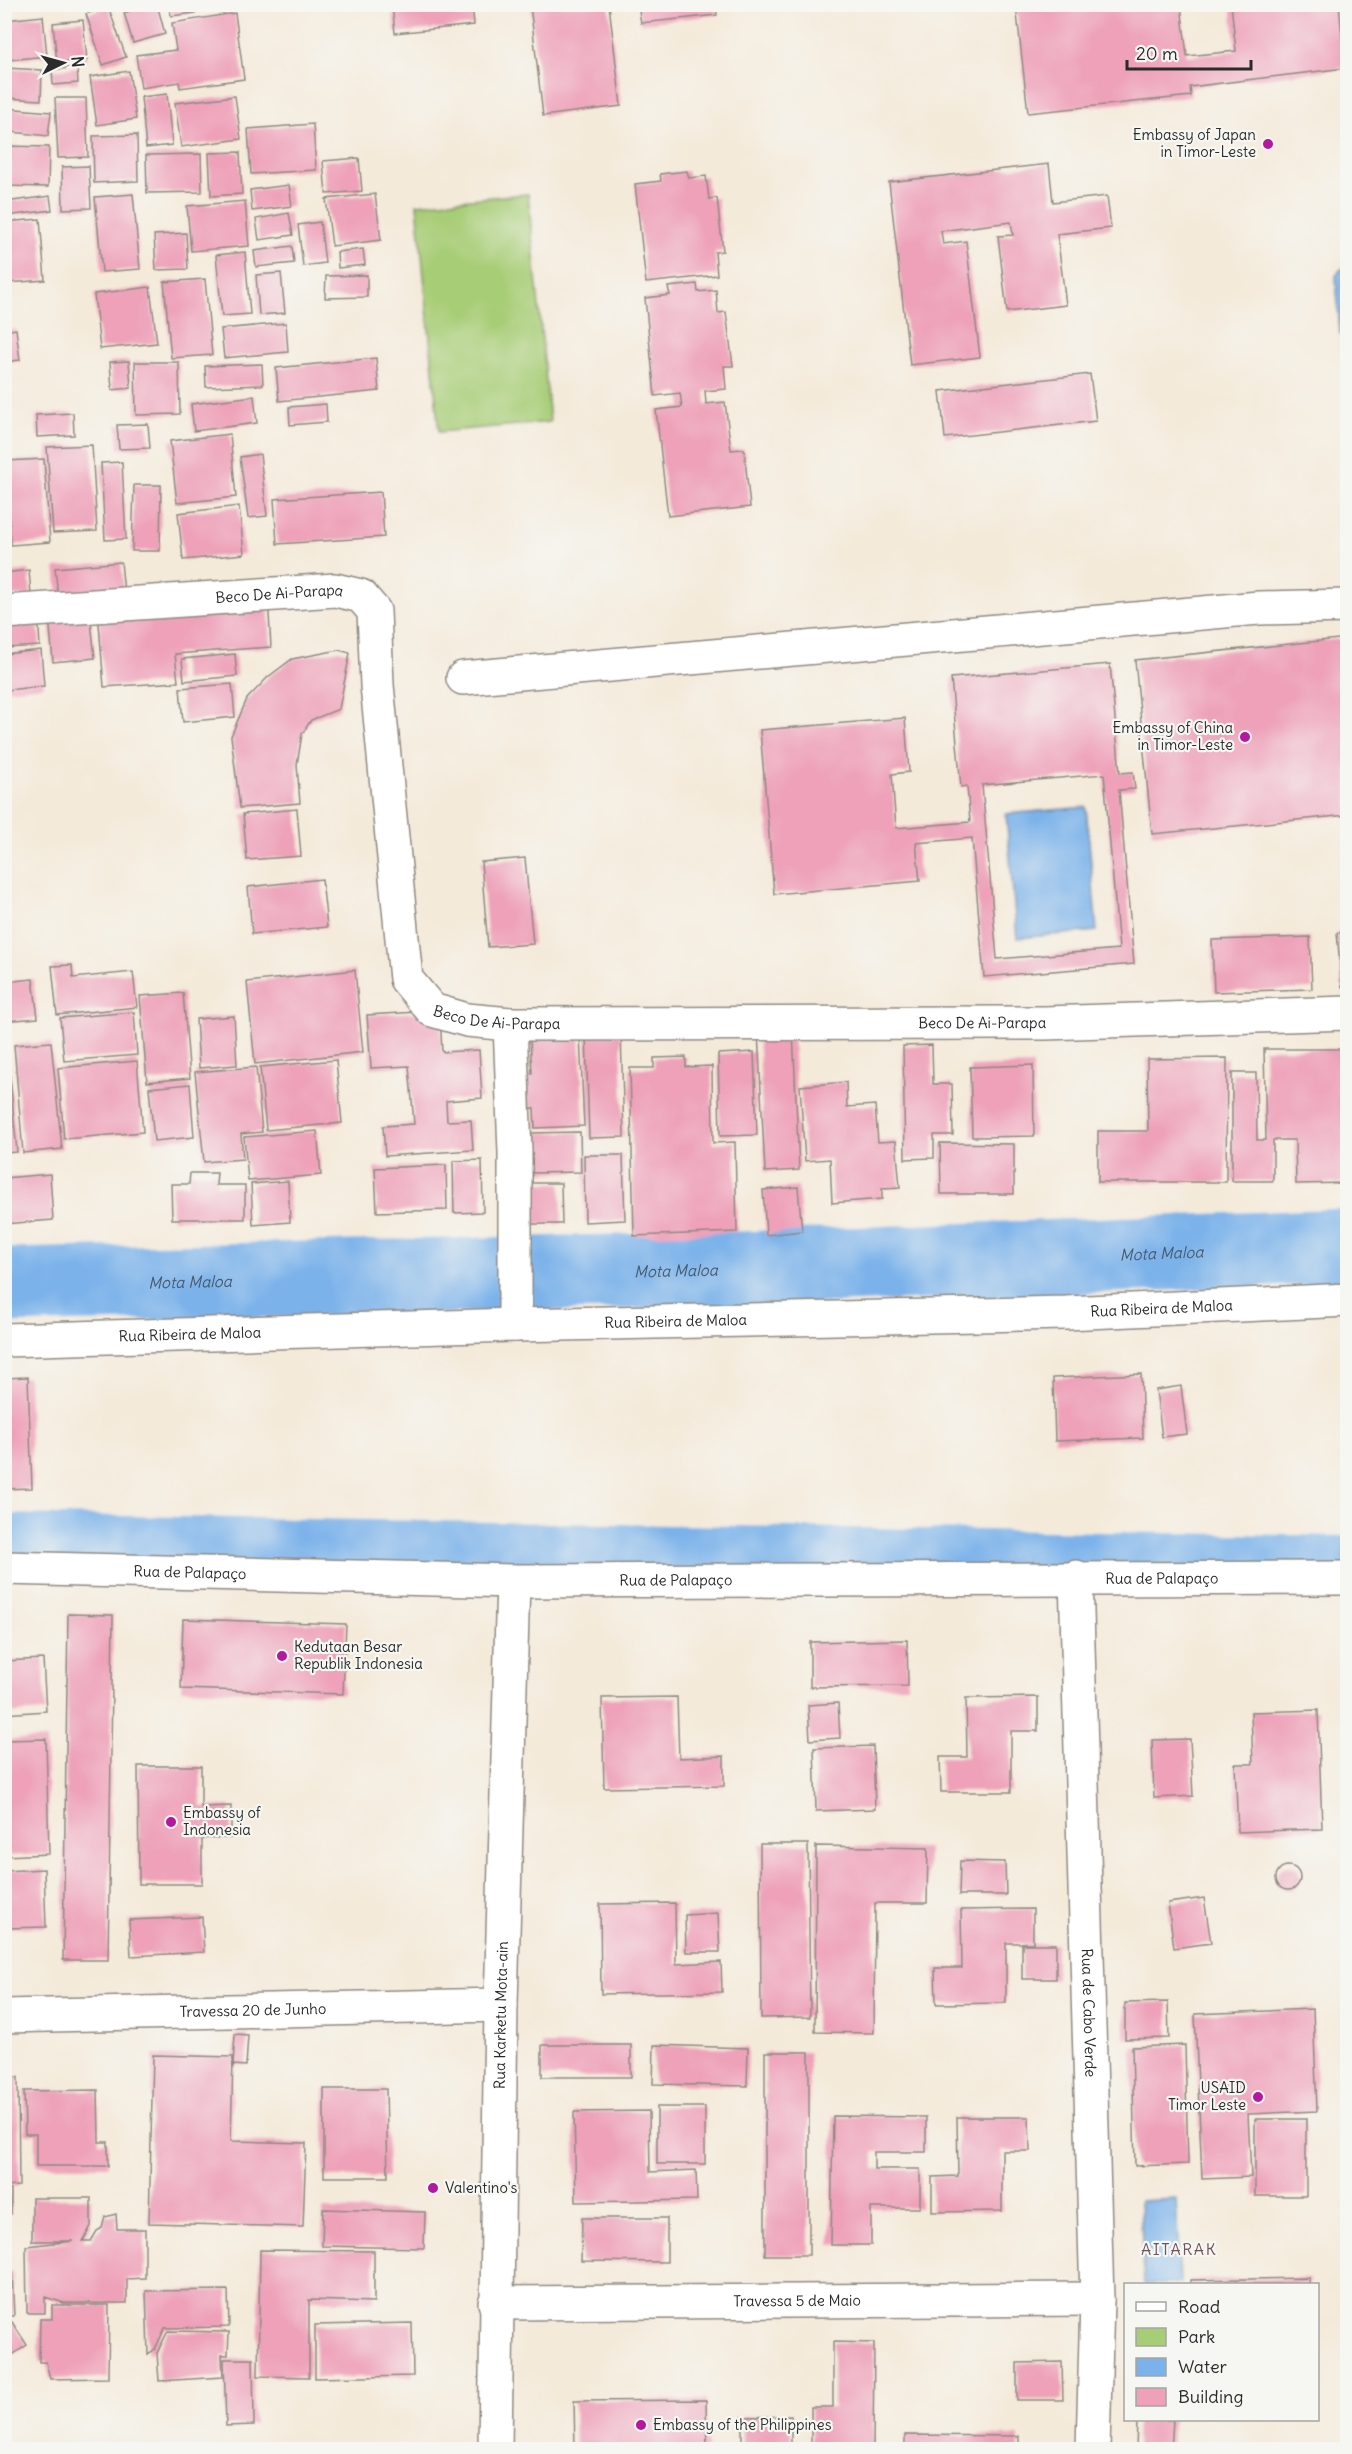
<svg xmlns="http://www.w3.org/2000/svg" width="1352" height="2454" font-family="Delius,sans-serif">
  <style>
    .green { fill: #a8cd77; stroke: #6a7c51; stroke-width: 1.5 }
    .water { fill: #7bb2ea; stroke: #536e8a; stroke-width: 1.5 }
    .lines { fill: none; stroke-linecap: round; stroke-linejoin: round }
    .stream { stroke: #7bb2ea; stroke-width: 12 }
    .canal { stroke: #7bb2ea; stroke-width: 44 }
    .river { stroke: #7bb2ea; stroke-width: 75 }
    .building { fill: #eea1b9; fill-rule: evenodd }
    .minor-casing { stroke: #908a82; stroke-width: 36 }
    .minor { stroke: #fff; stroke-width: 33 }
    .poi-dot { fill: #b5179e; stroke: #f6f6f2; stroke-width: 2 }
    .labels { text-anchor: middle; stroke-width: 4.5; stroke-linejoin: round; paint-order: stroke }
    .poi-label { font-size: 15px; fill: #2b2b2b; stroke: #f6f6f2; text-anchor: start }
    .street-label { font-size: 15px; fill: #2b2b2b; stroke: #f6f6f2 }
    .water-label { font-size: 16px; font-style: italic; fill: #475a6e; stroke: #f6f6f2 }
    .neighbourhood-label { font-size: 16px; letter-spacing: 1.5px; fill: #6f545d; stroke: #f6f6f2 }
  </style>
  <rect width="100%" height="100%" fill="#f6f6f2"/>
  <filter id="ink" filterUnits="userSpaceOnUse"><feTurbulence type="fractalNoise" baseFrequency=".0167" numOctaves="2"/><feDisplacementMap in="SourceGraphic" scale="12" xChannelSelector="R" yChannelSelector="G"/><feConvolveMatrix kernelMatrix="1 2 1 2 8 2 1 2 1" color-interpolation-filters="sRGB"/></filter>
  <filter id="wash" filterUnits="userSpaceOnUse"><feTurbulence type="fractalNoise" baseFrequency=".008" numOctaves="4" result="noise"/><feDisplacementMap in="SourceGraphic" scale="24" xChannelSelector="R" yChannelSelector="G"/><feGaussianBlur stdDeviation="1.35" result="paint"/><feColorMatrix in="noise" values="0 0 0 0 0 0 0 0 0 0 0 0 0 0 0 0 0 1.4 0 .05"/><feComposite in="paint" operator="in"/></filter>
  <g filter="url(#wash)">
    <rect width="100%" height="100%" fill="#f4eada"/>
    <polygon class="green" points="528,194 550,422 439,432 417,204"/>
    <g class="water">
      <polygon points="1347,266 1347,334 1340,334 1336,276 1340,270"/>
      <polygon points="1086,807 1097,931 1017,938 1006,814"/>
      <polygon points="1176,2199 1180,2284 1144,2284 1140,2201"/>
    </g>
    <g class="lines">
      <polyline class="stream" points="4,1303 1348,1265"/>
      <polyline class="canal" points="4,1536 1348,1558"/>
      <path class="river" id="s1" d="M4,1286l736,-17 608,-23"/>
    </g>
    <g id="blocks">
      <g class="building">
        <polygon points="151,4 157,4 165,34 133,43 124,13"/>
        <polygon points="169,4 194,4 195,13 171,16"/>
        <polygon points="392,4 472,4 474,25 395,33"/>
        <polygon points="638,4 716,4 717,15 641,23"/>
        <polygon points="1231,4 1339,4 1345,68 1190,87 1191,96 1028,113 1016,5 1181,5 1187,56 1236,51"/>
        <polygon points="530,5 609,5 621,106 543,116"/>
        <polygon points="108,6 126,57 103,65 86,14"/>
        <polygon points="235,13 244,79 180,88 179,82 141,88 136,55 176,50 172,23"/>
        <polygon points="43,16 47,56 9,60 5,20"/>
        <polygon points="83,20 87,60 57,63 53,23"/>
        <polygon points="77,67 78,83 53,85 52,70"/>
        <polygon points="5,68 42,70 41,100 4,98"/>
        <polygon points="129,71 136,119 97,125 90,77"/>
        <polygon points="167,94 172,145 146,148 141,97"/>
        <polygon points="235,96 241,139 181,147 175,103"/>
        <polygon points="55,98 86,98 88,157 58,158"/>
        <polygon points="4,108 51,112 48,136 4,131"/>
        <polygon points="313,124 316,170 251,174 248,129"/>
        <polygon points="137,135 138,181 94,183 93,136"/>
        <polygon points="5,146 49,147 48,187 5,186"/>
        <polygon points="240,152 242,194 211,196 209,153"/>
        <polygon points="201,154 202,192 147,193 146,155"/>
        <polygon points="359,158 362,191 326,194 323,161"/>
        <polygon points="1049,164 1053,202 1107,196 1111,228 1057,234 1066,305 1007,312 998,236 1013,235 1011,222 941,231 943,244 966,241 980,357 910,365 889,182"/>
        <polygon points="89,166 91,208 63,209 62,167"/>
        <polygon points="687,171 689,178 706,176 709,199 717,198 723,251 715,252 717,275 646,283 635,184 661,181 660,174"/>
        <polygon points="289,185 292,206 252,211 250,190"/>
        <polygon points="133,194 140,269 102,272 95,197"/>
        <polygon points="375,194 381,240 332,246 326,199"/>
        <polygon points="50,196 52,210 7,216 5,202"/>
        <polygon points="245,201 249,246 191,251 187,206"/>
        <polygon points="289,213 293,235 259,240 256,219"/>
        <polygon points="40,219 45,280 8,283 4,222"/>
        <polygon points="320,222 325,263 303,266 298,225"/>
        <polygon points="186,233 188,269 156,270 154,235"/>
        <polygon points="292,246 294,263 256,267 254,251"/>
        <polygon points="363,249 365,265 338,268 337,252"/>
        <polygon points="245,252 250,314 222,316 216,255"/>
        <polygon points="281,273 285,313 259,315 256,275"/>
        <polygon points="367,275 367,297 325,298 326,276"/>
        <polygon points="205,279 212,355 171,358 164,282"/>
        <polygon points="697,284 698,292 716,290 718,313 726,312 733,366 724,366 726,389 705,391 706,404 725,402 731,450 744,449 750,507 668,516 656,410 682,407 680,393 655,396 645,298 670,295 668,287"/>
        <polygon points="150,287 157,343 100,349 94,294"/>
        <polygon points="286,323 288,352 224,358 221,329"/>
        <polygon points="16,329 20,360 4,362 4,331"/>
        <polygon points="376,358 379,391 279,401 276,368"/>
        <polygon points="129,361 131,388 112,390 110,362"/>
        <polygon points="135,362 179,362 180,414 136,415"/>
        <polygon points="262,364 263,385 206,387 205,366"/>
        <polygon points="1090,374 1096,421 945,438 940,391"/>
        <polygon points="254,396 257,423 194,431 191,404"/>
        <polygon points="326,404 327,422 290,425 289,407"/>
        <polygon points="73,413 74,435 37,437 36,415"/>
        <polygon points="148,424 150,448 119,449 117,425"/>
        <polygon points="230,434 236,497 177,503 170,441"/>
        <polygon points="92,445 97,531 53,533 47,447"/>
        <polygon points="260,454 267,516 248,518 240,457"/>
        <polygon points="44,459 50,542 11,545 6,461"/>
        <polygon points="122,462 126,539 105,540 101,463"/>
        <polygon points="134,485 161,485 160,551 132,551"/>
        <polygon points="381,492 384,537 277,544 274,499"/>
        <polygon points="239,506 244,554 183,560 178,513"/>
        <polygon points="121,562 124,592 58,595 55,568"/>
        <polygon points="29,570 31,595 4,597 4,573"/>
        <polygon points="268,598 271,647 175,654 178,682 104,687 98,611"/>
        <polygon points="90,612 95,658 53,662 49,616"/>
        <polygon points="38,615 40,646 4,648 4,617"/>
        <polygon points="1348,638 1348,815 1152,834 1135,660"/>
        <polygon points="41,650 44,686 7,690 4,654"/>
        <polygon points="339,650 350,653 339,709 311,720 302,734 297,765 300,803 240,808 231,736 247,699 268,677 292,659"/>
        <polygon points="235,654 237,676 184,681 182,659"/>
        <path d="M1110,664l10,109 13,-1 2,17 -16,1 15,174 -150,13 -12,-139 -56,5 4,38 -146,13 -14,-164 145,-12 4,54 -17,2 4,54 74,-6 -3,-36 -6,1 -10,-109zM1104,774l15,175 -122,10 -15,-174z"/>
        <polygon points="232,684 235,717 183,722 180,688"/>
        <polygon points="297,809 301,856 247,860 243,814"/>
        <polygon points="525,858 533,944 488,947 481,862"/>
        <polygon points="322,879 327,927 252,934 248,887"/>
        <polygon points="1348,932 1348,987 1342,987 1337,933"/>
        <polygon points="1310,937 1312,989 1214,992 1212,940"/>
        <polygon points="72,965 73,978 133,972 137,1007 57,1015 52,966"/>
        <polygon points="355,970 363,1052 255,1064 247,982"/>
        <polygon points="33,979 38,1018 4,1021 4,982"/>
        <polygon points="183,993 190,1078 147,1082 140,996"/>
        <polygon points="134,1012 137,1055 64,1061 60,1018"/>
        <polygon points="418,1012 440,1013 442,1052 479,1050 482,1098 446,1101 447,1121 471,1120 473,1150 385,1156 383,1126 414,1124 409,1066 371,1068 367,1015"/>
        <polygon points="234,1016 237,1065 199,1068 196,1019"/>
        <polygon points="793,1030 799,1170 765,1172 758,1032"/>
        <polygon points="621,1032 624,1137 589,1138 586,1033"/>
        <polygon points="580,1036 584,1126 535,1128 534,1108 519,1109 517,1074 532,1073 530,1038"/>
        <polygon points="51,1042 62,1149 23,1153 14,1045"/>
        <polygon points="932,1045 933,1084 952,1084 953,1135 934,1135 934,1158 905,1159 903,1046"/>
        <polygon points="1264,1049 1348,1049 1348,1183 1296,1184 1295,1140 1273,1140 1273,1181 1232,1181 1232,1073 1256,1073 1257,1140 1266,1140"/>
        <polygon points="754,1052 757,1135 720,1136 718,1054"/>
        <polygon points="686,1057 686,1067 712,1066 713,1143 735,1142 737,1232 634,1236 630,1068 654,1068 654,1058"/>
        <polygon points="1227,1058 1226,1182 1098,1182 1098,1131 1148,1131 1147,1059"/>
        <polygon points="336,1060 342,1123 266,1130 260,1067"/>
        <polygon points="137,1061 143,1132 64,1139 58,1068"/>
        <polygon points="1033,1065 1034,1136 972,1137 970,1067"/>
        <polygon points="9,1066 17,1152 4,1153 4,1067"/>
        <polygon points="256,1067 262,1132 241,1134 243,1159 204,1162 195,1072"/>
        <polygon points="846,1082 847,1107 875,1105 878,1142 896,1141 900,1188 882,1189 882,1199 832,1203 830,1159 805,1161 800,1086"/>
        <polygon points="190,1084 194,1137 154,1141 149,1088"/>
        <polygon points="317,1131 321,1175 248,1181 244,1137"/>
        <polygon points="580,1132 581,1172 532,1173 530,1133"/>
        <polygon points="940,1143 1014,1144 1014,1194 941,1194"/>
        <polygon points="584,1155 623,1155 625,1220 585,1222"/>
        <polygon points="482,1160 483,1212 454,1213 453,1161"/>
        <polygon points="446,1165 447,1210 377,1212 375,1168"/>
        <polygon points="190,1173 217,1173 216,1185 245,1185 245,1219 172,1219 171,1184 189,1184"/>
        <polygon points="50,1174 53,1220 4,1224 4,1178"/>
        <polygon points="288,1181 290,1222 253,1225 251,1184"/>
        <polygon points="522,1183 561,1183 562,1224 522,1224"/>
        <polygon points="798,1187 802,1231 766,1235 763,1190"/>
        <polygon points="1141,1374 1143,1438 1055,1441 1053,1378"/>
        <polygon points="28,1377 32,1488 4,1489 4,1378"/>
        <polygon points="1181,1386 1187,1434 1162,1437 1156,1390"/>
        <polygon points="68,1614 113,1615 108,1960 63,1960"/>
        <polygon points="183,1619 346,1624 343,1694 181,1689"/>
        <polygon points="907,1640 908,1686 810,1687 810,1642"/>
        <polygon points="43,1659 46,1711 4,1714 4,1661"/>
        <polygon points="677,1697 679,1758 724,1756 724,1786 604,1788 602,1698"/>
        <polygon points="1038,1697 1038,1731 1011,1731 1011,1792 941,1792 940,1757 967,1757 966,1698"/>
        <polygon points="838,1703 840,1738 810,1740 808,1705"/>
        <polygon points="1318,1710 1322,1829 1238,1832 1235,1764 1253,1764 1251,1712"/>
        <polygon points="46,1739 49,1854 4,1856 4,1740"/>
        <polygon points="1190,1739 1193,1796 1154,1798 1152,1740"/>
        <polygon points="873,1746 875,1809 816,1811 814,1748"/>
        <polygon points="138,1766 201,1766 201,1807 231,1806 231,1838 202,1838 202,1884 139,1884"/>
        <polygon points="760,1844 808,1844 810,2017 761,2018"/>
        <polygon points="816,1846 928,1848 927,1903 875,1903 874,2033 815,2032"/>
        <polygon points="960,1861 1005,1862 1006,1895 959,1895"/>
        <circle cx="1288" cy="1878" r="12"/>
        <polygon points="44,1869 46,1927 4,1928 4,1871"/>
        <polygon points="1204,1898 1211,1943 1174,1948 1168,1903"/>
        <polygon points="675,1903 676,1964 721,1962 722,1992 601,1994 600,1904"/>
        <polygon points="1033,1909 1033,1943 1006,1943 1006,2003 936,2004 935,1968 962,1968 961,1910"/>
        <polygon points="718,1913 720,1952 686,1952 685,1915"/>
        <polygon points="202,1917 204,1952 131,1956 129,1920"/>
        <rect x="1022" y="1944" width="34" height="35"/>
        <polygon points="1168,2002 1169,2038 1125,2039 1125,2003"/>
        <polygon points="1313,2009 1317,2111 1248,2114 1251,2177 1202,2179 1195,2014"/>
        <polygon points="235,2034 248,2035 246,2066 233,2065"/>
        <rect x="542" y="2045" width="89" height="32"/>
        <polygon points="654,2045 748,2048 747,2086 653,2084"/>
        <polygon points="1185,2045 1188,2164 1135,2166 1132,2047"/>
        <rect x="765" y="2052" width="44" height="203"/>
        <polygon points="153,2055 233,2057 231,2141 306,2143 303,2227 149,2223"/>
        <polygon points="18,2077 19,2186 4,2187 4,2078"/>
        <polygon points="324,2089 386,2089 388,2177 324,2177"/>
        <polygon points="98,2090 99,2142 108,2142 108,2166 36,2166 36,2134 25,2134 24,2091"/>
        <rect x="657" y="2107" width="48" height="57"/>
        <polygon points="649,2111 650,2172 696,2170 697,2200 576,2202 574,2112"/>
        <polygon points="833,2116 926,2117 926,2152 874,2152 874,2169 920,2169 920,2208 871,2208 871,2245 831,2245"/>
        <polygon points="957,2117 1029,2117 1030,2151 1002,2151 1002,2211 932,2212 932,2177 958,2176"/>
        <rect x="1255" y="2119" width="51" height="77"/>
        <rect x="4" y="2190" width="7" height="24"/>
        <polygon points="32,2198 91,2198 91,2226 83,2241 91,2241 97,2231 102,2228 105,2217 116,2214 117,2229 145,2229 145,2278 127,2279 127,2303 64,2303 45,2297 45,2313 27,2313 26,2246 73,2241 32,2241"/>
        <polygon points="323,2209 425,2212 424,2248 322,2246"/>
        <polygon points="582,2218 667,2218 667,2262 581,2261"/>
        <polygon points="260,2250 374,2251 374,2302 309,2300 309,2377 258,2376"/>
        <polygon points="4,2272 12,2272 14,2316 4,2316"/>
        <polygon points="1309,2278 1309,2284 1190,2284 1190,2280"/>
        <polygon points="228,2290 229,2327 165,2328 155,2349 148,2354 146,2291"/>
        <polygon points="52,2305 109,2305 108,2378 50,2379 46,2362 39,2362 40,2319 52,2319"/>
        <polygon points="4,2322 12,2322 27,2345 11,2356 10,2379 4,2379"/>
        <polygon points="412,2323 413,2376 315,2378 315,2325"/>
        <polygon points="168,2331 229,2332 228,2355 222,2355 223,2377 159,2381 157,2353"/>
        <polygon points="833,2342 874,2343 873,2450 811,2450 811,2407 833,2407"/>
        <polygon points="224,2359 253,2359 254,2425 226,2426"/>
        <polygon points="1062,2362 1063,2400 1017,2400 1017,2363"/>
        <polygon points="706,2400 707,2450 575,2450 574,2401"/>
        <polygon points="791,2416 791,2450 742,2450 742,2417"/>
        <polygon points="1137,2420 1173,2420 1171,2450 1136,2450"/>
        <polygon points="905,2435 1019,2436 1019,2450 905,2450"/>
      </g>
    </g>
  </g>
  <g filter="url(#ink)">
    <use href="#blocks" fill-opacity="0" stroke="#908a82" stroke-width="1.5"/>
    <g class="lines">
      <defs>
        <g id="minor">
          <path id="s2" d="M4,612l331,-22 26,6 13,15 3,74 29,294 26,31 35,10 43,4 535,-1 303,-10"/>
          <polyline points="463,678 1259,608 1348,606"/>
          <polyline points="510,1024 515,1152 515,1325"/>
          <path id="s3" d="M4,1340l511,-15 551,-12 282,-13"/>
          <path id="s4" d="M4,1568l509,13 835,-3"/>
          <path id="s5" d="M1076,1577l21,722 -4,151"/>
          <path id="s6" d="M4,2016l497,-11"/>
          <path id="s7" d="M495,2303l602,-4"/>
          <path id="s8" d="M495,2450l6,-445 12,-424"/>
        </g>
      </defs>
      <use href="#minor" class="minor-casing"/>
      <use href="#minor" class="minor"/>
    </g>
  </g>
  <g class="poi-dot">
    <circle cx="1268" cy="144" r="6"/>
    <circle cx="1245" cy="737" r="6"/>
    <circle cx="282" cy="1656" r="6"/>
    <circle cx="171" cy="1822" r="6"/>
    <circle cx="1258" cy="2097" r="6"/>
    <circle cx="433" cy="2188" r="6"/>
    <circle cx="641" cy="2425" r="6"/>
  </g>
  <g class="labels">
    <g class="poi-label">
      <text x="1256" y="140" text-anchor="end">Embassy of Japan<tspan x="1256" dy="17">in Timor-Leste</tspan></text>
      <text x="1233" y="733" text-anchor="end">Embassy of China<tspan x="1233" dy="17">in Timor-Leste</tspan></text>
      <text x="294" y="1652">Kedutaan Besar<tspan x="294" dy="17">Republik Indonesia</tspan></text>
      <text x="183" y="1818">Embassy of<tspan x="183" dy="17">Indonesia</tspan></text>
      <text x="1246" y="2093" text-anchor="end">USAID<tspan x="1246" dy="17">Timor Leste</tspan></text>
      <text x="445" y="2193">Valentino's</text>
      <text x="653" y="2430">Embassy of the Philippines</text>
    </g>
    <g class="street-label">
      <text dy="5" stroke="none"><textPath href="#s2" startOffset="276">Beco De Ai-Parapa</textPath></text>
      <text dy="5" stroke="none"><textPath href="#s2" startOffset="854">Beco De Ai-Parapa</textPath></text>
      <text dy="5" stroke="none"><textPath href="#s2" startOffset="1340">Beco De Ai-Parapa</textPath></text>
      <text dy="5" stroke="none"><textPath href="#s3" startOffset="1158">Rua Ribeira de Maloa</textPath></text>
      <text dy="5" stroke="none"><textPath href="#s3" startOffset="672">Rua Ribeira de Maloa</textPath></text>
      <text dy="5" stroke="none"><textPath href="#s3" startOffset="186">Rua Ribeira de Maloa</textPath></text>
      <text dy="5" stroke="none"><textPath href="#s4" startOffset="186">Rua de Palapaço</textPath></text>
      <text dy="5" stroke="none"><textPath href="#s4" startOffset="1158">Rua de Palapaço</textPath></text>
      <text dy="5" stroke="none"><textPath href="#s4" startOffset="672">Rua de Palapaço</textPath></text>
      <text dy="5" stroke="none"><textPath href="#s6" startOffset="249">Travessa 20 de Junho</textPath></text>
      <text dy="5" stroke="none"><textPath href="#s5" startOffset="436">Rua de Cabo Verde</textPath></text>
      <text dy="5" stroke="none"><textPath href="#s8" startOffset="435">Rua Karketu Mota-ain</textPath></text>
      <text dy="5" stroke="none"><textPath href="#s7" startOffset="302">Travessa 5 de Maio</textPath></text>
    </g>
    <g class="water-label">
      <text dy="6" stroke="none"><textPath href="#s1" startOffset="1158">Mota Maloa</textPath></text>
      <text dy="6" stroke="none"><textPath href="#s1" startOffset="672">Mota Maloa</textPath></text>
      <text dy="6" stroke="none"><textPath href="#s1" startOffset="186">Mota Maloa</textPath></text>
    </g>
    <g class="neighbourhood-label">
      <text x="1179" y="2255">AITARAK</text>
    </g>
  </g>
  <rect width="1352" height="2454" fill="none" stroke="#f6f6f2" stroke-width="24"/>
  <rect x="1124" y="2283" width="195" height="138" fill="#f6f6f2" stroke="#a5a5a2" stroke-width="1.5"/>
  <rect x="1136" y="2302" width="30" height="9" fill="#ffffff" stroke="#a5a5a2" stroke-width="1.5"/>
  <text x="1178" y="2313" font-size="18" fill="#2b2b2b">Road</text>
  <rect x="1136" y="2328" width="30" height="18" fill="#a8cd77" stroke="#a5a5a2" stroke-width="1.5"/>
  <text x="1178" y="2343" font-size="18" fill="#2b2b2b">Park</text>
  <rect x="1136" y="2358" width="30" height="18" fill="#7bb2ea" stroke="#a5a5a2" stroke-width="1.5"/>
  <text x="1178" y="2373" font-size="18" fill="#2b2b2b">Water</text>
  <rect x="1136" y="2388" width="30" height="18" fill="#eea1b9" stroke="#a5a5a2" stroke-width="1.5"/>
  <text x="1178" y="2403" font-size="18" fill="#2b2b2b">Building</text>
  <g transform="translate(63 63) rotate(85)" stroke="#f6f6f2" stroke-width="4.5" paint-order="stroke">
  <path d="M0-4.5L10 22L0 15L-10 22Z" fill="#2b2b2b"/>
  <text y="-9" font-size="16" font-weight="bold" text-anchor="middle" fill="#2b2b2b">N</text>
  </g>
  <path d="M1127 60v9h124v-9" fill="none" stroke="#2b2b2b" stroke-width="3"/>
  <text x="1136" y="60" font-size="18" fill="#2b2b2b" stroke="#f6f6f2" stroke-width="4.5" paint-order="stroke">20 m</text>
</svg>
